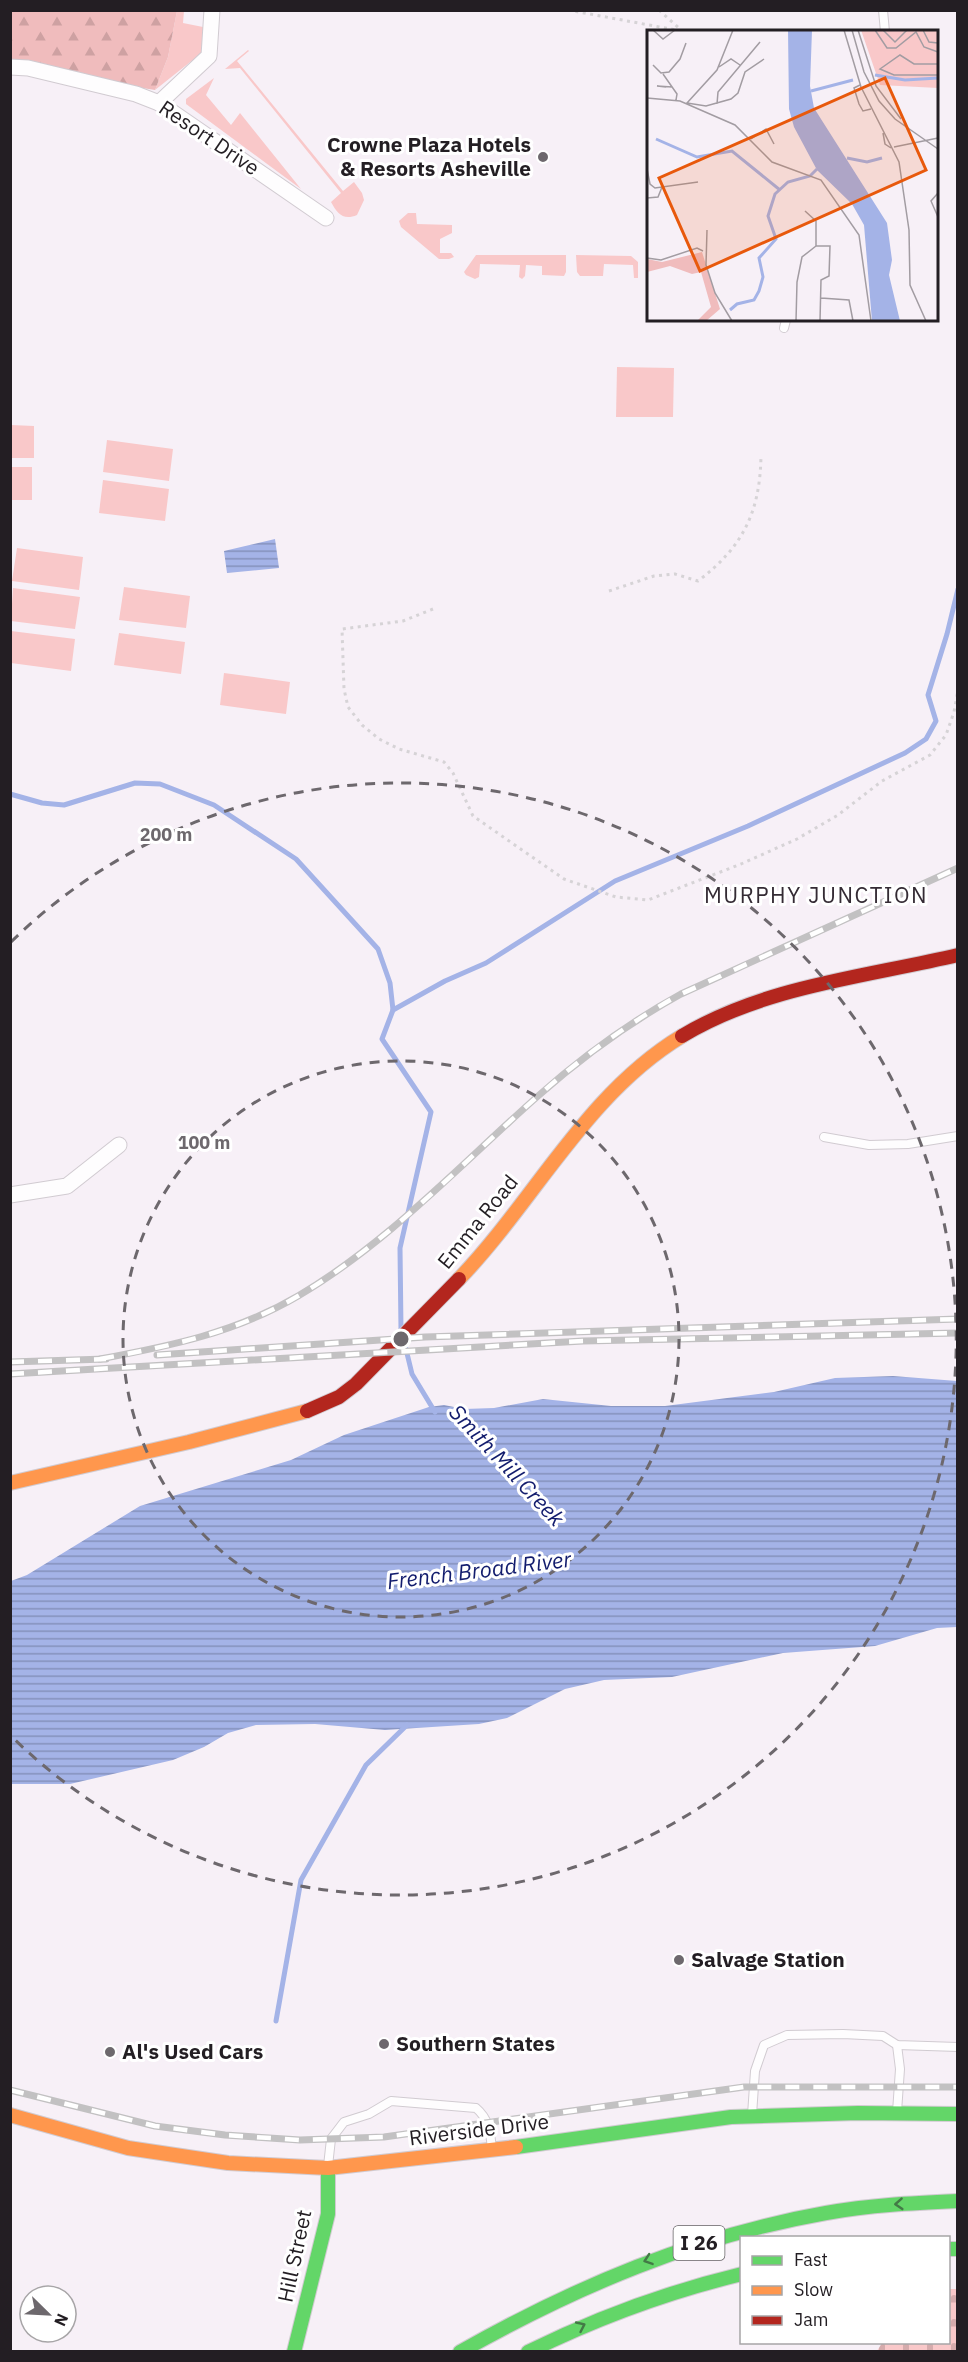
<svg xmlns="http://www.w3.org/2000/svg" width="968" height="2362" font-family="'IBM Plex Sans',sans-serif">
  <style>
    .green { fill: #f9c8c9 }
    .forest { fill: url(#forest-firs) }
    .cemetery { fill: url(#cemetery-stones) }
    .water { fill: url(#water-rules) }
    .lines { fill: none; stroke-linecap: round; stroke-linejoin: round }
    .stream { stroke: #a4b3e7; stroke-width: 5 }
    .lane-casing { stroke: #d1cbd1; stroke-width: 10 }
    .street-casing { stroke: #d1cbd1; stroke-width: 17 }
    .fast-casing { stroke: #d1cbd1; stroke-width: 16 }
    .slow-casing { stroke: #d1cbd1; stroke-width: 16 }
    .jam-casing { stroke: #d1cbd1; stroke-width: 16 }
    .path { stroke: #d6d3d6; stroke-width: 3; stroke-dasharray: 3 4.5; stroke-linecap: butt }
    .lane { stroke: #fefdfe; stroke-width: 8 }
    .street { stroke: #fefdfe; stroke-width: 15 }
    .fast { stroke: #63d668; stroke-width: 14 }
    .slow { stroke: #ff974d; stroke-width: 14 }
    .jam { stroke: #b3261e; stroke-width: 14 }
    .rail-casing { stroke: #c2c1c2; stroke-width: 7 }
    .rail { stroke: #fff; stroke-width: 4.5; stroke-dasharray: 14; stroke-linecap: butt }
    .oneway { stroke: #437a46 }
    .ring { fill: none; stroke: #6d686d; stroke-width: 3; stroke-dasharray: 10 8 }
    .poi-dot { fill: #6d686d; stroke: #fff; stroke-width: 2 }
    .labels { text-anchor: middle; stroke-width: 6; stroke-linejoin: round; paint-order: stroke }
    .shield { fill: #fff; stroke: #656265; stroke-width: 1.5 }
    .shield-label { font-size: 20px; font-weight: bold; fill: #231e23 }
    .street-label { font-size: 21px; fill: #231e23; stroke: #fff }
    .poi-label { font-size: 21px; font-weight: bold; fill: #231e23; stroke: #fff; text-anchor: start }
    .neighbourhood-label { font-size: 22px; letter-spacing: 1.5px; fill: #342b34; stroke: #fff }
    .water-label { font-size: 22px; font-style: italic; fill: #121c6d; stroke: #fff }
    .inset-river { fill: none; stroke: #a4b3e7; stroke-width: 3 }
    .inset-road { fill: none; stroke: #a29ca2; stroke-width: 1.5 }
    .view { fill: #e8590c; fill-opacity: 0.15; stroke: #e8590c; stroke-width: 3 }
    .inset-edge { fill: none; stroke: #231e23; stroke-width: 3 }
    .centre { fill: #6d686d; stroke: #fff; stroke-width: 3 }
    .ring-label { font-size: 18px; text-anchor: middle; font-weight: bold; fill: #6d686d; stroke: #fff; stroke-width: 6; stroke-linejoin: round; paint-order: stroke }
  </style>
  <defs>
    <pattern id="forest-firs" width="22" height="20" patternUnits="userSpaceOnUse" patternTransform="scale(1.5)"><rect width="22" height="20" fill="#f0bcbd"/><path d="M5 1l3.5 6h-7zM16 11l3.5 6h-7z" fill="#cea1a2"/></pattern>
    <pattern id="cemetery-stones" width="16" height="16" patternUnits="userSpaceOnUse" patternTransform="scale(1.5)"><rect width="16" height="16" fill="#f9c8c9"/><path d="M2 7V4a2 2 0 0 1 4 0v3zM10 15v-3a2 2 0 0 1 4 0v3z" fill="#d5abac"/></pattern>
    <pattern id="water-rules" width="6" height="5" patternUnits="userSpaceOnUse" patternTransform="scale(1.5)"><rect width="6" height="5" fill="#a4b3e7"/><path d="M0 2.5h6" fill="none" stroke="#8591bb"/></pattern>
  </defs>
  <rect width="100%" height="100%" fill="#f7f0f7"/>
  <g class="green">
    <polygon points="177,11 184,11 183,23 203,27 206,46 204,51 155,90 168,57"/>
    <path d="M248,50l1,1 -12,10 106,130 11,-9 8,11 2,7 -7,15c-14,6 -20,-2 -26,-13l10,-9 -101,-125 -15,1z"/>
    <polygon points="214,78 206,95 231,125 240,113 301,189 186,104 186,99"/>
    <polygon points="408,213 416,213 417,224 452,225 452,233 440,239 440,253 451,253 454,257 449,259 439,259 401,227 399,221"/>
    <polygon points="476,255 566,255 566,272 564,276 542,275 542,266 526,265 525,276 522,279 519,277 520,265 480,264 479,277 475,279 466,275 464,272"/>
    <polygon points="576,255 631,256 638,262 638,278 634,278 633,265 604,264 603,276 580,276 577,272"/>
    <polygon points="617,367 674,368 673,417 616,417"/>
    <polygon points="11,425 34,426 34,458 11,458"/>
    <polygon points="107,440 173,449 169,481 103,472"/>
    <rect x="11" y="467" width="21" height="33"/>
    <polygon points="103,480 169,489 165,521 99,513"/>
    <polygon points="17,548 83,557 79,590 12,581"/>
    <polygon points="124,587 190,596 186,628 119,620"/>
    <polygon points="13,588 80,597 75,629 11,621"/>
    <polygon points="11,631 75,639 71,671 11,663"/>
    <polygon points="119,633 185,642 181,674 114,665"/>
    <polygon points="224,673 290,682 286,714 220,705"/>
  </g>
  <polygon class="forest" points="10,11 177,11 168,57 155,90 11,67"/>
  <polygon class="cemetery" points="949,2289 957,2289 957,2351 877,2351 882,2343 948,2342"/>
  <g class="water">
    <polygon points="275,539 279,568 227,573 224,551"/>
    <polygon points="893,1376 957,1381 957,1627 937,1628 875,1646 783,1653 672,1677 604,1680 565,1689 507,1718 479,1724 385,1730 315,1724 256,1725 228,1733 204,1747 173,1760 70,1784 11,1784 11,1581 27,1575 140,1506 291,1460 344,1435 429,1407 444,1405 464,1409 494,1408 543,1399 611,1406 665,1406 774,1392 835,1378"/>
  </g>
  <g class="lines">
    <g class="stream">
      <polyline points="10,794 42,803 64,805 135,783 160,784 214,805 296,859 378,949 390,983 393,1010 382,1039 431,1112 400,1248 401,1329"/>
      <polyline points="393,1010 445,981 486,963 615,881 748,826 905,753 926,739 936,721 928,695 947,634 958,589"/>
      <polyline points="404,1341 412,1374 435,1412"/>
      <polyline points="276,2021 301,1880 366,1765 407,1725"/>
    </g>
    <defs>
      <g id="lane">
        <polyline points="883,10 885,32"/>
        <polyline points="784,328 786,320"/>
        <polyline points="824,1137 869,1145 908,1144 958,1136"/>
        <polyline points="897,2045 900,2069 897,2112"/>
        <polyline points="752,2115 755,2071 764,2045 787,2035 843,2034 883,2036 897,2045 958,2047"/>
        <path d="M328,2166l3,-27 13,-17 25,-8 22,-13 85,7c13,11 14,24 16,40"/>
      </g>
      <g id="street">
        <polyline points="10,67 28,68 136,94 159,103 326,218"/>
        <polyline points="159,103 209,56 212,10"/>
        <polyline points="10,1195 67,1186 119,1145"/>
      </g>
      <g id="fast">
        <polyline points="516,2147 731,2117 858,2113 958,2114"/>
        <polyline points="948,2249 958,2249"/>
        <polyline points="294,2352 328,2214 328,2168"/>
        <path d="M460,2352c115,-65 235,-116 366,-139 44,-8 88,-10 132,-12"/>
        <path d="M528,2352c69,-34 139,-60 214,-78"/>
      </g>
      <g id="slow">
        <path d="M459,1279c76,-79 127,-185 223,-243"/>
        <polyline points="10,1483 189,1442 307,1411"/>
        <polyline points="10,2115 128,2148 228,2163 328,2168 516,2147"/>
      </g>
      <g id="jam">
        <path d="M682,1036c83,-50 183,-59 276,-81"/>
        <polyline points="307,1411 339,1397 356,1384 459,1279"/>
      </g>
    </defs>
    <use href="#lane" class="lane-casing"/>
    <use href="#street" class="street-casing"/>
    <use href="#fast" class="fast-casing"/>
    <use href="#slow" class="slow-casing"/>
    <use href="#jam" class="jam-casing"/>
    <g class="path">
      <polyline points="568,10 687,32"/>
      <polyline points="659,10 680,29"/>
      <path d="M609,591l45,-15 21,-2 23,7c45,-34 62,-69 63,-125"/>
      <polyline points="433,609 403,621 342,629 344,689 348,707 362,725 379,739 399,749 444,762 453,773 473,816 564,879 616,897 648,900 741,864 797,839 838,815 882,781 930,755 946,735 954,712 958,690"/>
    </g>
    <use href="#lane" class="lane"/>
    <use href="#street" class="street"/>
    <use href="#fast" class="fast"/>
    <use href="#slow" class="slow"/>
    <use href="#jam" class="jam"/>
    <defs>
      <g id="rail">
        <polyline points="157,1355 425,1337 958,1319"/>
        <path d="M100,1359c70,-13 135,-26 198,-63 90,-53 162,-131 240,-200 44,-39 92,-74 143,-102l277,-126"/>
        <polyline points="10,1362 106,1359"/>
        <polyline points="10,1374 583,1341 958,1333"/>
        <polyline points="10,2090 155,2126 225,2135 300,2140 384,2137 744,2087 958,2087"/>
      </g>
    </defs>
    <use href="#rail" class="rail-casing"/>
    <use href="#rail" class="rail"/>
  </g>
  <defs><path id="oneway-chevron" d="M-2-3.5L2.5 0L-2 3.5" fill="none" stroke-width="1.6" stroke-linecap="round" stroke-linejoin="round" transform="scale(1.5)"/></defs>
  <g class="oneway">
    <use href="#oneway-chevron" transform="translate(899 2204) rotate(176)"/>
    <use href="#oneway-chevron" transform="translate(648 2260) rotate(161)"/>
    <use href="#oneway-chevron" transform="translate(581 2326) rotate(-25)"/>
  </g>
  <g class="ring">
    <circle cx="401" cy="1339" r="278"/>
    <path d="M11 942A556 556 0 1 1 11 1736"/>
  </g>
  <g class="poi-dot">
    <circle cx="543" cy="157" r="6"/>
    <circle cx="679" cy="1960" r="6"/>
    <circle cx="384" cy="2044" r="6"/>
    <circle cx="110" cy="2052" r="6"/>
  </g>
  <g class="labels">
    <rect class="shield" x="673.5" y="2226" width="51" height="34" rx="4.5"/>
    <g class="shield-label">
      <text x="699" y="2250">I 26</text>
    </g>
    <g class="street-label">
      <text transform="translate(209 138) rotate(34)" y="7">Resort Drive</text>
      <text transform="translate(478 1222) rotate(-51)" y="7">Emma Road</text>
      <text transform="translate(479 2130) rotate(-7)" y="7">Riverside Drive</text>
      <text transform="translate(295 2256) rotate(-78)" y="7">Hill Street</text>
    </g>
    <g class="poi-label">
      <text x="531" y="152" text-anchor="end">Crowne Plaza Hotels<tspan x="531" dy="24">&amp; Resorts Asheville</tspan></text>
      <text x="691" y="1967">Salvage Station</text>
      <text x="396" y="2051">Southern States</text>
      <text x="122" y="2059">Al's Used Cars</text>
    </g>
    <g class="neighbourhood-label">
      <text x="816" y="903">MURPHY JUNCTION</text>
    </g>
    <g class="water-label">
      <text transform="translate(507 1465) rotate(47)" y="8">Smith Mill Creek</text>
      <text transform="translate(479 1570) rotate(-7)" y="8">French Broad River</text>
    </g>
  </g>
  <g transform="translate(647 30)">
    <rect width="291" height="291" fill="#f7f0f7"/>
    <path d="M55,222l18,57 -14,12h-9l14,-14 -10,-35 -9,2 -22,-8 -23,6v-13l15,3z" fill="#f0bcbd"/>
    <path d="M214,0h77v58l-58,-3z" fill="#f9c8c9"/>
    <path d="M141,0h24l-2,56 4,22 73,115 5,37 -3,15 11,46h-28l-8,-96 -12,-21 -35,-34 -23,-43 -5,-18z" fill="#a4b3e7"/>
    <path class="inset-river" d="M228,45l30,5 33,-2M164,61l42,-11M9,109l41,18 35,-6 48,39M200,128l20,4 15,-4M83,280l7,-6 17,-4 5,-9 4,-14 -4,-19 17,-19 -8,-23 7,-22 13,-12 22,-6 7,-7"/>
    <path class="inset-road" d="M6,0l10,9 12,-9M86,0l-16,40 -30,33 19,3 25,-7 7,-6 7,-21 19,-13M197,0l17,57 38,75 10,68 1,55 16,36M205,0l12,42 15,29 16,18 43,30M211,0l18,56 25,33M228,0l12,18h9l20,-16 8,15 14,5M236,0l12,12 12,-12M276,0l6,12 9,1M291,34h-24l-14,-9 -20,14 14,6h44M6,35l8,8 8,-1 11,-13 6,-16M72,37l12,-8 9,6M16,44l14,20 -1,6M213,55l-6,3 5,16 4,7 8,-2M19,57l-9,-1 15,1M0,68l33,3 55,24 37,37 49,18 38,55 12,86M70,74l1,-12 42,-50M236,103l2,11 6,4M104,109l15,-10 8,15M247,117l44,-9M0,139l3,15 5,4 43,-6M291,163l-7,8 7,16M0,168l11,-1 4,-10M158,181l11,10v25M60,200l-1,35 9,28 17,28M169,216h14l-1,30 -8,4 -1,41M0,228l14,2 36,-12 6,3M174,268l28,2 4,21M149,291l1,-39 5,-25 14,-11"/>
    <path class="view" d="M238,48l41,92 -226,101 -41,-93z"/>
    <rect width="291" height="291" class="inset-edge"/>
  </g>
  <circle cx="401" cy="1339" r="9" class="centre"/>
  <g class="ring-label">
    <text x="166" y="841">200 m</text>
    <text x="204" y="1149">100 m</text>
  </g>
  <rect width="968" height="2362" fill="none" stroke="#231e23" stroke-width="24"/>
  <rect x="740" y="2236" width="210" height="108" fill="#ffffff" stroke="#a7a5a7" stroke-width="1.5"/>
  <rect x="752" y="2256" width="30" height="9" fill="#63d668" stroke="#a7a5a7" stroke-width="1.5"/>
  <text x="794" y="2266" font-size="18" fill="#231e23">Fast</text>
  <rect x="752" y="2286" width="30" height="9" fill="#ff974d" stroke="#a7a5a7" stroke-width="1.5"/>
  <text x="794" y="2296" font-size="18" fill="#231e23">Slow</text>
  <rect x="752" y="2316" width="30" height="9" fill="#b3261e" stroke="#a7a5a7" stroke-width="1.5"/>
  <text x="794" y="2326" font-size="18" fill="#231e23">Jam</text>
  <g transform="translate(48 2314) rotate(114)"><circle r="28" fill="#ffffff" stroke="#a7a5a7" stroke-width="1.5"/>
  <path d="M0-4.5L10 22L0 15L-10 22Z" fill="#6d686d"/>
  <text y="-9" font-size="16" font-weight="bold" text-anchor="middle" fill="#231e23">N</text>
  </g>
</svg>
